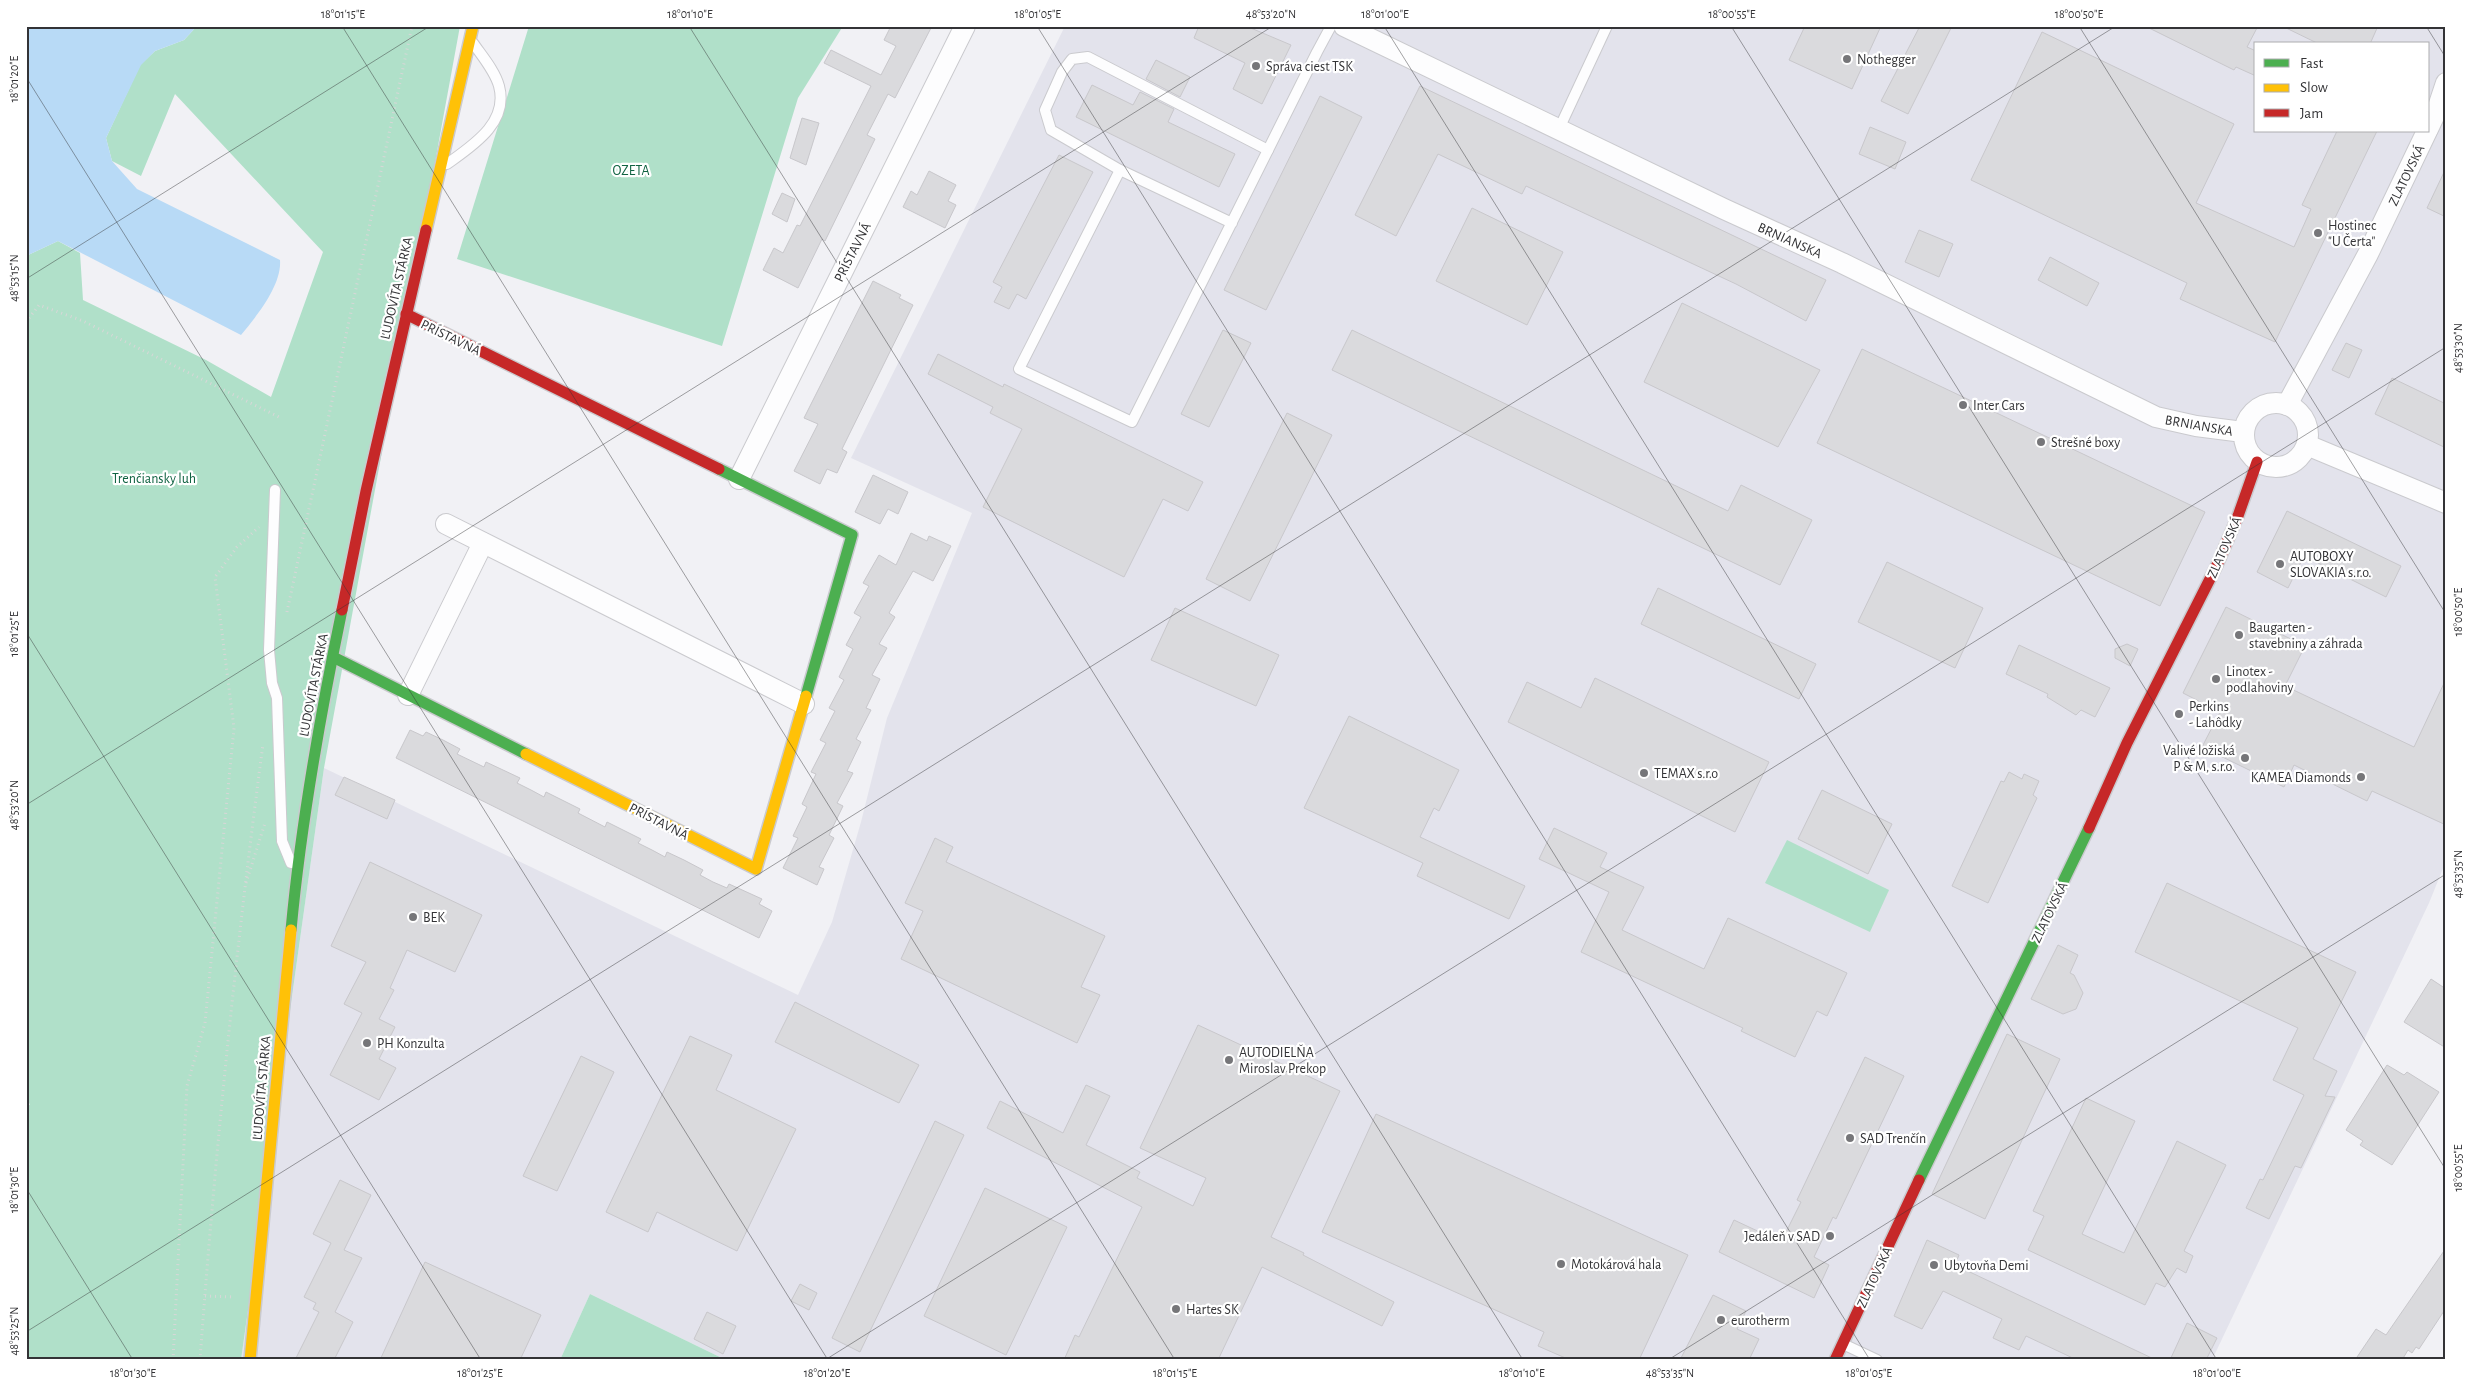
<svg xmlns="http://www.w3.org/2000/svg" width="2472" height="1386" font-family="'Alegreya Sans',sans-serif">
  <style>
    .built { fill: #e3e3ec; fill-rule: evenodd }
    .green { fill: #b0e0c9 }
    .water { fill: #b8daf6 }
    .building { fill: #dadadd; stroke: #c8c7cb }
    .lines { fill: none; stroke-linecap: round; stroke-linejoin: round }
    .lane-casing { stroke: #cacace; stroke-width: 12 }
    .street-casing { stroke: #cacace; stroke-width: 22 }
    .fast-casing { stroke: #cacace; stroke-width: 14 }
    .slow-casing { stroke: #cacace; stroke-width: 14 }
    .jam-casing { stroke: #cacace; stroke-width: 14 }
    .path { stroke: #d7d7d7; stroke-width: 3; stroke-dasharray: 1 4; stroke-linecap: butt }
    .lane { stroke: #fdfdfe; stroke-width: 10 }
    .street { stroke: #fdfdfe; stroke-width: 20 }
    .fast { stroke: #4caf50; stroke-width: 11 }
    .slow { stroke: #ffc107; stroke-width: 11 }
    .jam { stroke: #c62828; stroke-width: 11 }
    .ticks { fill: none; stroke: #333336; stroke-width: 1; stroke-opacity: 0.45 }
    .poi-dot { fill: #767679; stroke: #fff; stroke-width: 2 }
    .labels { text-anchor: middle; stroke-width: 4.5; stroke-linejoin: round; paint-order: stroke }
    .poi-label { font-size: 14px; fill: #333336; stroke: #fff; text-anchor: start }
    .park-label { font-size: 14px; fill: #106342; stroke: #fff }
    .street-label { font-size: 14px; fill: #333336; stroke: #fff }
    .neatline { fill: none; stroke: #333336; stroke-width: 2 }
    .ticks-label { font-size: 12px; text-anchor: middle; fill: #333336 }
  </style>
  <rect width="100%" height="100%" fill="#f1f1f5"/>
  <path class="built" d="M1065,26h1381v835l-17,42 -217,457h-1486l-136,-66 -30,66h-319l83,-592 474,227 34,-73 29,-100 26,-104 85,-205 -121,-55zM2256,44h172v87h-172z"/>
  <g class="green">
    <polygon points="197,26 460,26 324,768 241,1360 26,1360 26,1109 30,1104 26,1102 26,256 58,241 80,253 83,300 206,360 271,397 323,252 175,94 141,176 112,161 106,138 140,65 155,51 184,40"/>
    <polygon points="529,26 843,26 798,98 722,346 457,259"/>
    <polygon points="1787,840 1889,890 1870,932 1765,883"/>
    <polygon points="590,1294 726,1360 560,1360"/>
  </g>
  <path class="water" d="M26,26h171l-13,14 -29,11 -14,14 -35,73 6,23 25,28 143,71c2,25 -23,56 -39,75l-183,-94 -32,15z"/>
  <g class="building">
    <polygon points="891,26 932,26 895,98 888,94 867,135 875,139 825,241 822,239 798,288 763,270 774,248 783,253 797,225 800,226 871,86 824,63 831,50 881,75 896,46 884,40"/>
    <polygon points="1199,26 1246,26 1291,45 1262,104 1233,89 1245,63 1194,38"/>
    <polygon points="1805,26 1881,26 1852,89 1789,60"/>
    <polygon points="1920,26 1952,26 1908,114 1881,101"/>
    <polygon points="2145,26 2258,26 2247,47 2256,51 2256,76 2236,67 2234,70"/>
    <polygon points="2282,26 2378,26 2370,44 2319,44"/>
    <polygon points="2042,32 2234,124 2196,203 2294,247 2311,209 2302,205 2337,131 2377,131 2275,342 2180,299 2187,283 1971,180"/>
    <polygon points="1156,60 1190,77 1180,97 1146,79"/>
    <polygon points="1092,85 1133,105 1140,92 1174,109 1168,122 1235,154 1219,187 1076,117"/>
    <polygon points="1420,86 1826,280 1806,321 1736,284 1526,186 1522,194 1438,154 1396,236 1355,215"/>
    <polygon points="1320,96 1362,117 1266,310 1224,290"/>
    <polygon points="802,118 819,123 806,165 790,158"/>
    <polygon points="1870,127 1906,142 1895,169 1859,154"/>
    <polygon points="1059,155 1093,172 1026,299 1017,294 1009,309 994,302 1002,287 993,282"/>
    <polygon points="2446,168 2446,217 2427,208"/>
    <polygon points="929,171 956,185 948,201 956,205 945,228 903,207 911,191 917,195"/>
    <polygon points="782,193 795,199 787,222 772,214"/>
    <polygon points="1472,208 1563,252 1527,325 1436,281"/>
    <polygon points="1919,230 1953,244 1939,277 1905,262"/>
    <polygon points="2050,257 2099,283 2087,306 2038,280"/>
    <polygon points="873,281 901,295 899,298 913,305 842,449 847,452 837,473 827,469 820,484 794,471 818,424 804,418"/>
    <polygon points="1682,303 1820,370 1778,447 1644,382"/>
    <polygon points="1223,330 1251,343 1209,427 1181,414"/>
    <polygon points="1352,330 1728,511 1741,485 1812,520 1780,585 1332,370"/>
    <polygon points="2346,343 2362,350 2349,378 2332,370"/>
    <polygon points="1862,349 2205,512 2160,606 1817,443"/>
    <polygon points="938,354 1003,387 1004,384 1203,482 1188,511 1163,499 1124,577 983,507 1022,429 990,413 993,407 928,374"/>
    <polygon points="2392,378 2446,404 2446,448 2375,414"/>
    <polygon points="1287,413 1332,435 1250,601 1206,579"/>
    <polygon points="873,475 908,492 898,514 888,509 880,524 855,512"/>
    <polygon points="2287,511 2401,566 2386,597 2304,556 2288,588 2257,572"/>
    <polygon points="911,533 927,541 929,536 951,546 933,581 913,571 889,613 895,617 879,644 887,648 872,675 880,679 866,708 871,710 856,739 861,742 847,771 853,773 837,803 843,806 829,835 834,838 819,867 824,869 817,885 783,868 798,838 793,836 807,807 802,804 816,774 811,772 826,743 820,740 835,711 829,708 844,680 839,677 853,649 846,645 861,617 854,613 869,586 863,583 879,555 896,565"/>
    <polygon points="1887,562 1983,608 1955,668 1858,622"/>
    <polygon points="1658,588 1816,664 1799,699 1641,624"/>
    <polygon points="2226,607 2305,646 2285,686 2414,747 2446,679 2446,825 2372,791 2367,801 2294,765 2284,787 2202,747 2220,712 2183,693"/>
    <polygon points="1175,608 1279,655 1256,706 1151,660"/>
    <polygon points="2127,644 2138,649 2130,666 2115,658 2115,649"/>
    <polygon points="2019,645 2110,688 2095,717 2081,710 2076,715 2047,697 2048,694 2006,674"/>
    <polygon points="1595,678 1769,762 1735,832 1508,722 1527,682 1581,708"/>
    <polygon points="1349,716 1459,770 1439,811 1434,808 1420,837 1525,886 1509,919 1417,876 1423,863 1304,808"/>
    <polygon points="410,730 423,736 426,732 443,740 460,749 457,754 484,767 486,762 520,778 517,783 531,790 544,797 546,792 580,809 578,813 605,827 607,822 641,839 638,843 652,850 665,857 667,852 684,860 703,870 700,875 713,882 727,888 729,884 762,899 759,904 772,911 759,938 396,758"/>
    <polygon points="2009,772 2022,779 2024,774 2039,781 2033,795 2037,798 1988,903 1952,886 2001,781 2004,782"/>
    <polygon points="344,777 395,800 387,819 335,795"/>
    <polygon points="1822,790 1892,824 1868,874 1798,839"/>
    <polygon points="1554,828 1607,853 1600,867 1644,887 1622,930 1704,969 1728,918 1847,973 1827,1016 1817,1011 1795,1057 1741,1031 1743,1028 1581,952 1609,892 1539,859"/>
    <polygon points="935,838 953,847 946,862 1105,936 1081,987 1100,995 1077,1043 901,959 923,911 905,903"/>
    <polygon points="370,862 482,915 455,972 407,950 390,988 394,990 379,1019 395,1027 379,1059 396,1068 379,1100 330,1075 362,1013 344,1004 366,962 331,946"/>
    <polygon points="2167,883 2356,972 2313,1059 2337,1071 2325,1096 2335,1097 2301,1168 2295,1166 2269,1219 2246,1208 2260,1179 2263,1180 2304,1095 2273,1080 2298,1028 2135,952"/>
    <polygon points="2058,945 2078,955 2070,973 2074,975 2083,993 2076,1009 2063,1014 2031,999"/>
    <polygon points="2431,979 2446,989 2446,1048 2404,1022"/>
    <polygon points="795,1002 919,1065 899,1103 775,1042"/>
    <polygon points="1198,1025 1340,1091 1271,1237 1304,1253 1303,1255 1394,1302 1382,1326 1262,1267 1218,1360 1064,1360 1075,1335 1079,1337 1142,1207 987,1128 1000,1101 1063,1133 1086,1085 1110,1096 1086,1145 1140,1172 1137,1178 1193,1206 1206,1178 1140,1148"/>
    <polygon points="2007,1034 2060,1059 1985,1219 1932,1194"/>
    <polygon points="690,1036 732,1055 716,1090 796,1129 737,1251 657,1212 648,1232 606,1212"/>
    <polygon points="581,1056 614,1072 557,1191 523,1176"/>
    <polygon points="1865,1057 1904,1076 1836,1219 1833,1217 1814,1257 1829,1265 1814,1298 1719,1252 1734,1220 1781,1242 1801,1202 1797,1200"/>
    <polygon points="2387,1065 2404,1075 2407,1072 2439,1092 2392,1165 2360,1145 2363,1141 2346,1130"/>
    <polygon points="2086,1098 2135,1121 2082,1234 2124,1253 2177,1141 2226,1165 2184,1251 2193,1256 2186,1273 2177,1268 2165,1287 2156,1283 2145,1305 2028,1250 2044,1216 2033,1211"/>
    <polygon points="1376,1114 1688,1255 1639,1360 1570,1360 1538,1346 1544,1332 1322,1232"/>
    <polygon points="935,1121 964,1135 860,1352 832,1338"/>
    <polygon points="340,1180 371,1195 344,1250 362,1258 335,1312 353,1322 334,1360 295,1360 319,1312 313,1309 316,1303 304,1297 331,1243 313,1234"/>
    <polygon points="985,1188 1067,1227 1006,1355 924,1316"/>
    <polygon points="1927,1240 1959,1255 1955,1265 2156,1360 2077,1360 2026,1336 2019,1350 1993,1338 2002,1319 1943,1291 1922,1329 1894,1316"/>
    <polygon points="2446,1248 2446,1308 2419,1349 2416,1347 2412,1353 2408,1350 2402,1360 2355,1360 2376,1329 2386,1335"/>
    <polygon points="425,1262 541,1315 520,1360 380,1360"/>
    <polygon points="800,1284 817,1293 809,1310 791,1301"/>
    <polygon points="1713,1295 1746,1311 1737,1329 1759,1339 1749,1360 1680,1360"/>
    <polygon points="707,1312 736,1326 723,1354 694,1339"/>
    <polygon points="2187,1323 2217,1338 2206,1360 2170,1360"/>
  </g>
  <g class="lines">
    <defs>
      <g id="lane">
        <polyline points="1558,131 1607,26"/>
        <path d="M447,164c25,-18 62,-41 52,-78 -4,-15 -17,-30 -26,-43"/>
        <polyline points="1120,170 1051,130 1045,110 1062,72 1072,59 1088,57 1268,150"/>
        <polyline points="1232,223 1120,170 1019,369 1132,422 1317,52 1331,26"/>
        <polyline points="275,490 269,650 272,683 277,698 282,841 291,863"/>
        <polyline points="1843,1344 1877,1360"/>
      </g>
      <g id="street">
        <polyline points="1344,26 1724,209 1842,263 2156,417 2196,426 2243,432"/>
        <polyline points="2428,129 2437,110 2446,83"/>
        <circle cx="2276" cy="435" r="32"/>
        <polyline points="2287,405 2368,254 2427,131"/>
        <polyline points="2307,445 2446,503"/>
        <polyline points="739,479 965,26"/>
        <polyline points="446,524 804,704"/>
        <polyline points="408,695 483,543"/>
      </g>
      <g id="fast">
        <polyline points="719,469 852,535 806,696"/>
        <polyline points="333,657 526,754"/>
        <path d="M291,930c10,-108 29,-214 51,-320"/>
        <polyline points="1919,1180 2089,828"/>
      </g>
      <g id="slow">
        <polyline points="426,230 473,26"/>
        <polyline points="526,754 756,869 806,696"/>
        <polyline points="250,1360 291,930"/>
      </g>
      <g id="jam">
        <polyline points="406,314 719,469"/>
        <polyline points="342,610 366,491 426,230"/>
        <polyline points="2089,828 2127,743 2217,565 2238,516 2257,462"/>
        <polyline points="1835,1360 1919,1180"/>
      </g>
    </defs>
    <use href="#lane" class="lane-casing"/>
    <use href="#street" class="street-casing"/>
    <use href="#fast" class="fast-casing"/>
    <use href="#slow" class="slow-casing"/>
    <use href="#jam" class="jam-casing"/>
    <g class="path">
      <polyline points="26,322 39,305 83,321 279,417"/>
      <polyline points="287,612 412,26"/>
      <polyline points="246,883 265,823"/>
      <polyline points="205,1296 234,1297"/>
      <polyline points="173,1360 187,1086 205,1023 234,728 215,577 237,547 259,527"/>
      <path d="M200,1360c15,-206 36,-412 63,-616"/>
    </g>
    <use href="#lane" class="lane"/>
    <use href="#street" class="street"/>
    <use href="#fast" class="fast"/>
    <use href="#slow" class="slow"/>
    <use href="#jam" class="jam"/>
  </g>
  <path class="ticks" d="M342,26l833,1334M689,26l834,1334M1037,26l833,1334M1384,26l833,1334M1731,26l715,1144M2079,26l367,588M2426,26l20,32M26,77l802,1283M26,279l404,-253M26,632l455,728M26,805l1247,-779M26,1188l107,172M26,1332l2090,-1306M825,1360l1621,-1013M1668,1360l778,-486"/>
  <g class="poi-dot">
    <circle cx="1847" cy="59" r="5"/>
    <circle cx="1256" cy="66" r="5"/>
    <circle cx="2318" cy="233" r="5"/>
    <circle cx="1963" cy="405" r="5"/>
    <circle cx="2041" cy="442" r="5"/>
    <circle cx="2280" cy="564" r="5"/>
    <circle cx="2239" cy="635" r="5"/>
    <circle cx="2216" cy="679" r="5"/>
    <circle cx="2179" cy="714" r="5"/>
    <circle cx="2245" cy="758" r="5"/>
    <circle cx="1644" cy="773" r="5"/>
    <circle cx="2361" cy="777" r="5"/>
    <circle cx="413" cy="917" r="5"/>
    <circle cx="367" cy="1043" r="5"/>
    <circle cx="1229" cy="1060" r="5"/>
    <circle cx="1850" cy="1138" r="5"/>
    <circle cx="1830" cy="1236" r="5"/>
    <circle cx="1561" cy="1264" r="5"/>
    <circle cx="1934" cy="1265" r="5"/>
    <circle cx="1176" cy="1309" r="5"/>
    <circle cx="1721" cy="1320" r="5"/>
  </g>
  <g class="labels">
    <g class="poi-label">
      <text x="1857" y="64">Nothegger</text>
      <text x="1266" y="71">Správa ciest TSK</text>
      <text x="2328" y="230">Hostinec<tspan x="2328" dy="16">"U Čerta"</tspan></text>
      <text x="1973" y="410">Inter Cars</text>
      <text x="2051" y="447">Strešné boxy</text>
      <text x="2290" y="561">AUTOBOXY<tspan x="2290" dy="16">SLOVAKIA s.r.o.</tspan></text>
      <text x="2249" y="632">Baugarten -<tspan x="2249" dy="16">stavebniny a záhrada</tspan></text>
      <text x="2226" y="676">Linotex -<tspan x="2226" dy="16">podlahoviny</tspan></text>
      <text x="2189" y="711">Perkins<tspan x="2189" dy="16">- Lahôdky</tspan></text>
      <text x="2235" y="755" text-anchor="end">Valivé ložiská<tspan x="2235" dy="16">P &amp; M, s.r.o.</tspan></text>
      <text x="1654" y="778">TEMAX s.r.o</text>
      <text x="2351" y="782" text-anchor="end">KAMEA Diamonds</text>
      <text x="423" y="922">BEK</text>
      <text x="377" y="1048">PH Konzulta</text>
      <text x="1239" y="1057">AUTODIELŇA<tspan x="1239" dy="16">Miroslav Prekop</tspan></text>
      <text x="1860" y="1143">SAD Trenčín</text>
      <text x="1820" y="1241" text-anchor="end">Jedáleň v SAD</text>
      <text x="1571" y="1269">Motokárová hala</text>
      <text x="1944" y="1270">Ubytovňa Demi</text>
      <text x="1186" y="1314">Hartes SK</text>
      <text x="1731" y="1325">eurotherm</text>
    </g>
    <g class="park-label">
      <text x="631" y="175">OZETA</text>
      <text x="154" y="483">Trenčiansky luh</text>
    </g>
    <g class="street-label">
      <text transform="translate(2406 175) rotate(-64)" y="5">ZLATOVSKÁ</text>
      <text transform="translate(1790 240) rotate(24)" y="5">BRNIANSKA</text>
      <text transform="translate(852 252) rotate(-63)" y="5">PRÍSTAVNÁ</text>
      <text transform="translate(396 288) rotate(-77)" y="5">ĽUDOVÍTA STÁRKA</text>
      <text transform="translate(451 337) rotate(26)" y="5">PRÍSTAVNÁ</text>
      <text transform="translate(2199 425) rotate(10)" y="5">BRNIANSKA</text>
      <text transform="translate(2224 547) rotate(-66)" y="5">ZLATOVSKÁ</text>
      <text transform="translate(313 685) rotate(-79)" y="5">ĽUDOVÍTA STÁRKA</text>
      <text transform="translate(659 821) rotate(27)" y="5">PRÍSTAVNÁ</text>
      <text transform="translate(2049 912) rotate(-64)" y="5">ZLATOVSKÁ</text>
      <text transform="translate(261 1088) rotate(-85)" y="5">ĽUDOVÍTA STÁRKA</text>
      <text transform="translate(1874 1277) rotate(-65)" y="5">ZLATOVSKÁ</text>
    </g>
  </g>
  <rect width="2472" height="1386" fill="none" stroke="#ffffff" stroke-width="55"/>
  <rect x="2254" y="42" width="175" height="90" fill="#ffffff" stroke="#adadaf"/>
  <rect x="2264" y="59" width="25" height="8" fill="#4caf50" stroke="#adadaf"/>
  <text x="2300" y="68" font-size="15" fill="#333336">Fast</text>
  <rect x="2264" y="84" width="25" height="8" fill="#ffc107" stroke="#adadaf"/>
  <text x="2300" y="92" font-size="15" fill="#333336">Slow</text>
  <rect x="2264" y="109" width="25" height="8" fill="#c62828" stroke="#adadaf"/>
  <text x="2300" y="118" font-size="15" fill="#333336">Jam</text>
  <rect x="28" y="28" width="2416" height="1330" class="neatline"/>
  <g class="ticks-label">
    <text x="343" y="18">18°01'15"E</text>
    <text x="690" y="18">18°01'10"E</text>
    <text x="1038" y="18">18°01'05"E</text>
    <text x="1271" y="18">48°53'20"N</text>
    <text x="1385" y="18">18°01'00"E</text>
    <text x="1732" y="18">18°00'55"E</text>
    <text x="2079" y="18">18°00'50"E</text>
    <text transform="translate(14 79) rotate(-90)" y="4">18°01'20"E</text>
    <text transform="translate(14 278) rotate(-90)" y="4">48°53'15"N</text>
    <text transform="translate(2458 348) rotate(-90)" y="4">48°53'30"N</text>
    <text transform="translate(2458 612) rotate(-90)" y="4">18°00'50"E</text>
    <text transform="translate(14 634) rotate(-90)" y="4">18°01'25"E</text>
    <text transform="translate(14 805) rotate(-90)" y="4">48°53'20"N</text>
    <text transform="translate(2458 874) rotate(-90)" y="4">48°53'35"N</text>
    <text transform="translate(2458 1168) rotate(-90)" y="4">18°00'55"E</text>
    <text transform="translate(14 1190) rotate(-90)" y="4">18°01'30"E</text>
    <text transform="translate(14 1331) rotate(-90)" y="4">48°53'25"N</text>
    <text x="133" y="1377">18°01'30"E</text>
    <text x="480" y="1377">18°01'25"E</text>
    <text x="827" y="1377">18°01'20"E</text>
    <text x="1175" y="1377">18°01'15"E</text>
    <text x="1522" y="1377">18°01'10"E</text>
    <text x="1670" y="1377">48°53'35"N</text>
    <text x="1869" y="1377">18°01'05"E</text>
    <text x="2217" y="1377">18°01'00"E</text>
  </g>
</svg>
